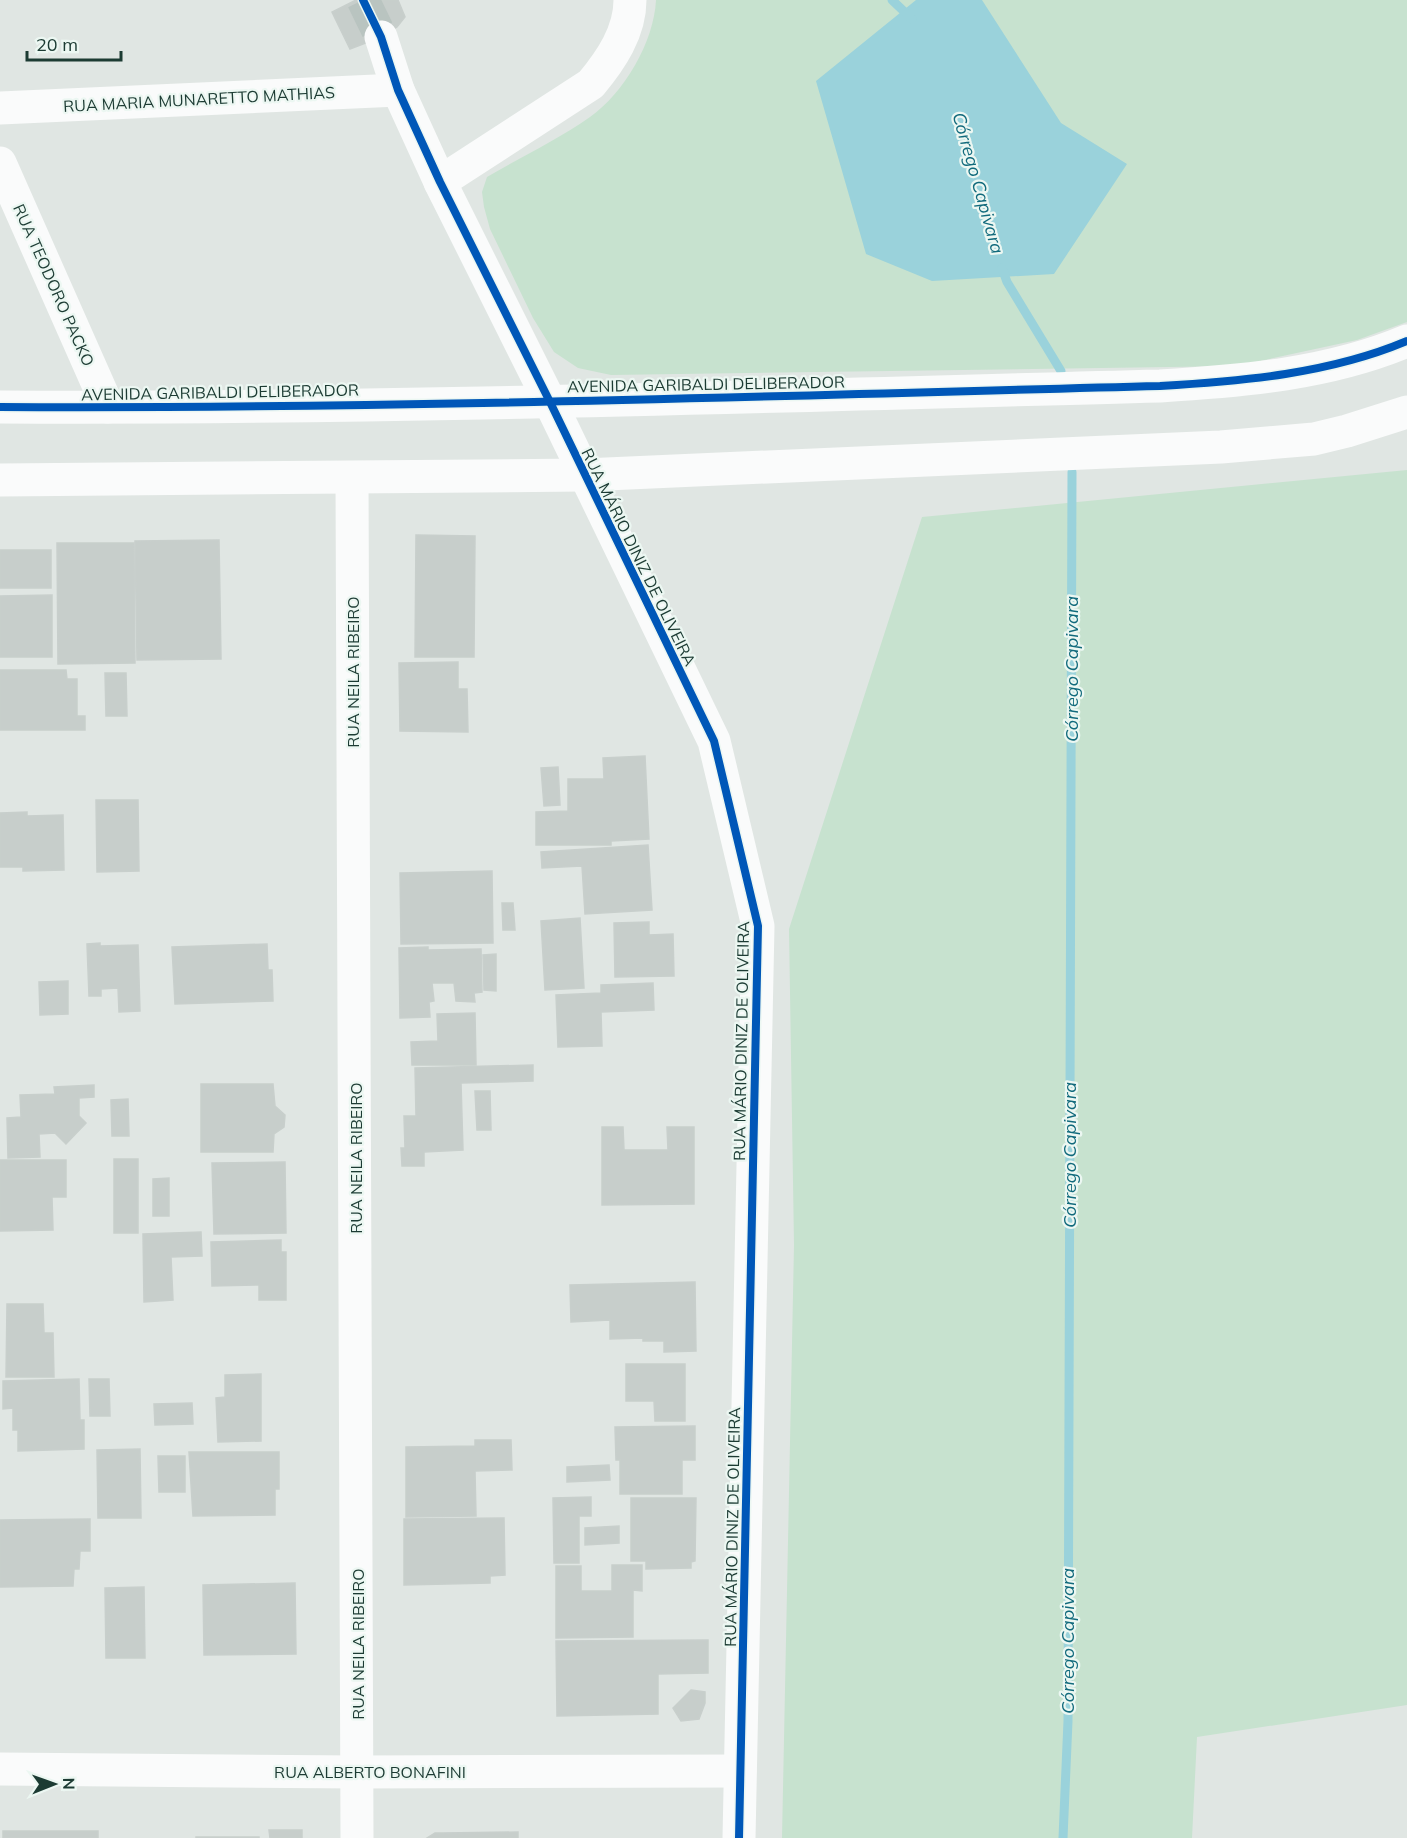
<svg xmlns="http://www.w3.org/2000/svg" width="1407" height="1838" font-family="Mulish,sans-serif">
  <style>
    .green { fill: #c7e2cf }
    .water { fill: #9ad2db }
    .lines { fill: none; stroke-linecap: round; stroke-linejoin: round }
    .stream { stroke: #9ad2db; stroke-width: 9 }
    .building { fill: #c7cecb; stroke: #c8cfcc; stroke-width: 1.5 }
    .minor-tunnel { stroke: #b9c4c0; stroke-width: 33; stroke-dasharray: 33 16; stroke-linecap: butt }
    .minor { stroke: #fafbfb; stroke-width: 33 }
    .tertiary { stroke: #fafbfb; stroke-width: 33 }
    .cycleway-casing { stroke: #ecf7f2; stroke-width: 11 }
    .cycleway { stroke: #0057b8; stroke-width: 8 }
    .labels { text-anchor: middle; stroke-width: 4.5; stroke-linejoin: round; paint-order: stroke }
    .street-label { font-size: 16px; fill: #1c3b33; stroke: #ecf7f2 }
    .water-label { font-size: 18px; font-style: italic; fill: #116a7c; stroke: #ecf7f2 }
  </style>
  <rect width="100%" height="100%" fill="#e0e6e3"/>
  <g class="green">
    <path d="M656,0h751v322l-50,18 -120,26 -626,9 -33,-7 -24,-16 -21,-34 -43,-89 -6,-22 -2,-15 5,-15c34,-20 72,-38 103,-60 34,-24 64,-75 66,-117z"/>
    <polygon points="1407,470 1407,1705 1197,1737 1192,1838 782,1838 794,1245 789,929 922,517"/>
  </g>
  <polygon class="water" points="916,0 982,0 1061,123 1127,164 1054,274 932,281 866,254 816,81"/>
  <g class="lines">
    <g class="stream">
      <polyline points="892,0 912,19"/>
      <polyline points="1002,268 1007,282 1061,371"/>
      <polyline points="1063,1838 1068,1721 1072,472"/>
    </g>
  </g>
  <g class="building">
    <polygon points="356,0 398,0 405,17 397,27 381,37 350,49 332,12"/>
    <polygon points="416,535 475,536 474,657 415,657"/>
    <polygon points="219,540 221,659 137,660 135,541"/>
    <polygon points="57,543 134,543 135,663 58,664"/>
    <rect x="0" y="550" width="51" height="38"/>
    <polygon points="52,595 52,657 0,657 0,596"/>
    <polygon points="458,662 458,689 467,689 468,732 400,731 399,663"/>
    <polygon points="0,670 66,670 67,679 77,679 77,716 85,716 85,730 0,730"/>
    <polygon points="105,673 126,673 127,716 106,716"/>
    <polygon points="645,756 649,839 611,841 611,845 536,845 536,812 568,811 568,779 604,779 603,758"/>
    <polygon points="558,767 560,805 544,806 541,768"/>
    <polygon points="96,800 138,800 139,871 97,872"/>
    <polygon points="27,812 27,816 63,815 64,870 23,871 23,867 0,867 0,813"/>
    <polygon points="648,845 652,910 585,914 582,866 542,868 541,852"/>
    <polygon points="492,871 493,943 401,944 400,873"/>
    <polygon points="502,903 513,903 515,930 503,930"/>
    <polygon points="580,918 584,988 545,990 541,921"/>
    <polygon points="649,922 649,935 673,934 674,976 615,977 614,923"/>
    <polygon points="100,943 100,946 138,945 140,1011 119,1012 118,988 101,989 101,996 89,996 87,944"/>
    <polygon points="267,944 268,970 272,970 273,1001 175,1004 172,947"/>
    <polygon points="428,947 428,950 481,949 482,992 474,993 475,1002 456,1001 454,983 432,983 434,1001 429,1002 430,1017 400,1018 399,948"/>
    <polygon points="496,954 496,991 484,990 483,955"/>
    <polygon points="68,981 68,1014 40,1015 39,982"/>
    <polygon points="653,983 654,1010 601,1012 602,1046 558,1047 556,995 601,993 601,985"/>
    <polygon points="475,1013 476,1065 412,1065 411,1042 438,1041 437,1014"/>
    <polygon points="533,1065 533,1081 461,1083 463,1150 424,1152 424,1166 402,1166 401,1148 405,1148 404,1116 416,1116 415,1068"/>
    <polygon points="201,1084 273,1084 275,1106 285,1115 284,1127 274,1134 273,1152 201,1152"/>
    <polygon points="94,1085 94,1097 79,1098 79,1116 86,1123 66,1144 55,1133 39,1134 40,1157 8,1158 7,1118 21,1117 20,1095 55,1094 54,1087"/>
    <polygon points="475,1091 490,1091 491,1130 477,1130"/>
    <polygon points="128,1099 129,1136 112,1136 111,1100"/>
    <polygon points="602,1127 623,1127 624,1150 668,1150 667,1127 694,1127 694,1204 602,1205"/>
    <rect x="114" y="1159" width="24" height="74"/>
    <polygon points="0,1160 66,1160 66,1197 52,1197 53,1230 0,1231"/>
    <polygon points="285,1162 286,1233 214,1234 212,1163"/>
    <polygon points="169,1178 169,1216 153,1216 153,1179"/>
    <polygon points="201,1232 202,1256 171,1257 173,1300 144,1302 143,1234"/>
    <polygon points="281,1240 281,1252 286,1252 286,1300 259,1300 259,1285 212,1286 211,1242"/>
    <polygon points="695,1282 696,1351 664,1352 664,1341 643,1341 643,1338 610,1339 610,1320 571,1322 570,1285"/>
    <polygon points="7,1304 43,1304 44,1333 53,1333 54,1377 6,1377"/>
    <polygon points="626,1364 685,1364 685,1421 655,1421 654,1401 626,1401"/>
    <polygon points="261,1374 261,1441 218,1442 216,1398 225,1397 225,1375"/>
    <polygon points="79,1379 80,1420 84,1420 84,1449 18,1451 18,1430 13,1430 13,1408 3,1409 3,1381"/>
    <polygon points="89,1379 109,1379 110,1416 90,1416"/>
    <polygon points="192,1403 193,1424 155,1425 154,1404"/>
    <polygon points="695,1426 695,1460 682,1460 682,1494 620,1494 620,1460 616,1460 615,1427"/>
    <polygon points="475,1440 511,1440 512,1470 475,1471 476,1516 406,1517 406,1447 475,1446"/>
    <polygon points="140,1449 141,1518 98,1518 97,1450"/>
    <polygon points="189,1452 279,1452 279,1489 275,1489 275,1515 193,1516"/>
    <polygon points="158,1456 185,1456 185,1492 159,1492"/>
    <polygon points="609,1465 610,1480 567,1482 567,1467"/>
    <polygon points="591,1497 591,1516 579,1516 579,1563 554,1563 553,1498"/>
    <polygon points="631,1498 696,1498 695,1561 691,1562 691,1568 646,1569 646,1561 631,1561"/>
    <polygon points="504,1518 505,1575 490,1576 490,1583 404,1585 404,1519"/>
    <polygon points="90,1519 90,1551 80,1551 79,1569 74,1569 73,1586 0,1587 0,1520"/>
    <polygon points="619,1526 619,1543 585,1545 585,1528"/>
    <polygon points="612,1565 642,1565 642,1591 633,1590 633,1637 556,1638 556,1566 581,1566 581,1591 612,1591"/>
    <polygon points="295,1583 296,1654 204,1655 203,1585"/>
    <polygon points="144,1587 145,1658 106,1658 105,1588"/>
    <polygon points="708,1640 708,1673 658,1674 658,1714 557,1716 556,1641"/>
    <polygon points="691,1690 705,1692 705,1703 699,1719 681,1721 673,1708"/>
    <polygon points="269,1830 302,1830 302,1838 270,1838"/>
    <rect x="3" y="1831" width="95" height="7"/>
    <polygon points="518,1832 518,1838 427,1838 435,1833 443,1833"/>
    <rect x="196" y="1837" width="63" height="1"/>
  </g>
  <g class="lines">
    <polyline class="minor-tunnel" points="363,0 381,37"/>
    <g class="minor">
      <polyline points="381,37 398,90 440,182 550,402 714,741 758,926 739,1838"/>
      <polyline points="0,108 398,90"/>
      <polyline points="0,163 108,407"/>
      <path d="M440,182l151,-98c20,-24 39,-52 39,-84"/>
      <polyline points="352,478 357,1838"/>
      <polyline points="0,1769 358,1772 740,1771"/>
    </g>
    <g class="tertiary">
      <path d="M0,407c387,2 773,-11 1160,-21 83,-5 169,-12 247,-45"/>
      <polyline points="0,480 584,475 1221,447 1314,439 1347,431 1407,412"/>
    </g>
    <defs>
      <g id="cycleway">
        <polyline points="363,0 381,37 398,90 440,182 550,402 714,741 758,926 739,1838"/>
        <path d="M0,407c387,2 773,-11 1160,-21 83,-5 169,-12 247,-45"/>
      </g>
    </defs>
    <use href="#cycleway" class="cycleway-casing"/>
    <use href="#cycleway" class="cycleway"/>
  </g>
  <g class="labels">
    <g class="street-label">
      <text transform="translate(199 99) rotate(-3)" y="6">RUA MARIA MUNARETTO MATHIAS</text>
      <text transform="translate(54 285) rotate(66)" y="6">RUA TEODORO PACKO</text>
      <text transform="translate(706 384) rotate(-1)" y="6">AVENIDA GARIBALDI DELIBERADOR</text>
      <text transform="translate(220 392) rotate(-1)" y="6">AVENIDA GARIBALDI DELIBERADOR</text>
      <text transform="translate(639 557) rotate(64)" y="6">RUA MÁRIO DINIZ DE OLIVEIRA</text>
      <text transform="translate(353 672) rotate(-90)" y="6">RUA NEILA RIBEIRO</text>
      <text transform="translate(741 1041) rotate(-89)" y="6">RUA MÁRIO DINIZ DE OLIVEIRA</text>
      <text transform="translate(356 1158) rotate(-90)" y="6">RUA NEILA RIBEIRO</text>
      <text transform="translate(732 1527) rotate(-89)" y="6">RUA MÁRIO DINIZ DE OLIVEIRA</text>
      <text transform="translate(358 1644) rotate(-90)" y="6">RUA NEILA RIBEIRO</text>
      <text x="370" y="1778">RUA ALBERTO BONAFINI</text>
    </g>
    <g class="water-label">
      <text transform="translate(978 183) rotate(74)" y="6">Córrego Capivara</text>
      <text transform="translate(1072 669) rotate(-90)" y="6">Córrego Capivara</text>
      <text transform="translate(1070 1155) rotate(-90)" y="6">Córrego Capivara</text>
      <text transform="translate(1068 1641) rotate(-90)" y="6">Córrego Capivara</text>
    </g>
  </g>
  <g transform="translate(54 1784) rotate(89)" stroke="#ecf7f2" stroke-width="4.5" paint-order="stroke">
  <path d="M0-4.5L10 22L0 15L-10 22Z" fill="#1c3b33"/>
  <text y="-9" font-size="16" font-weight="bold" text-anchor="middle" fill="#1c3b33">N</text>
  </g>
  <path d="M27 51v9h94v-9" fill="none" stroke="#1c3b33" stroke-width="3"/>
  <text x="36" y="51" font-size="18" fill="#1c3b33" stroke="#ecf7f2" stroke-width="4.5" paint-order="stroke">20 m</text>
</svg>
